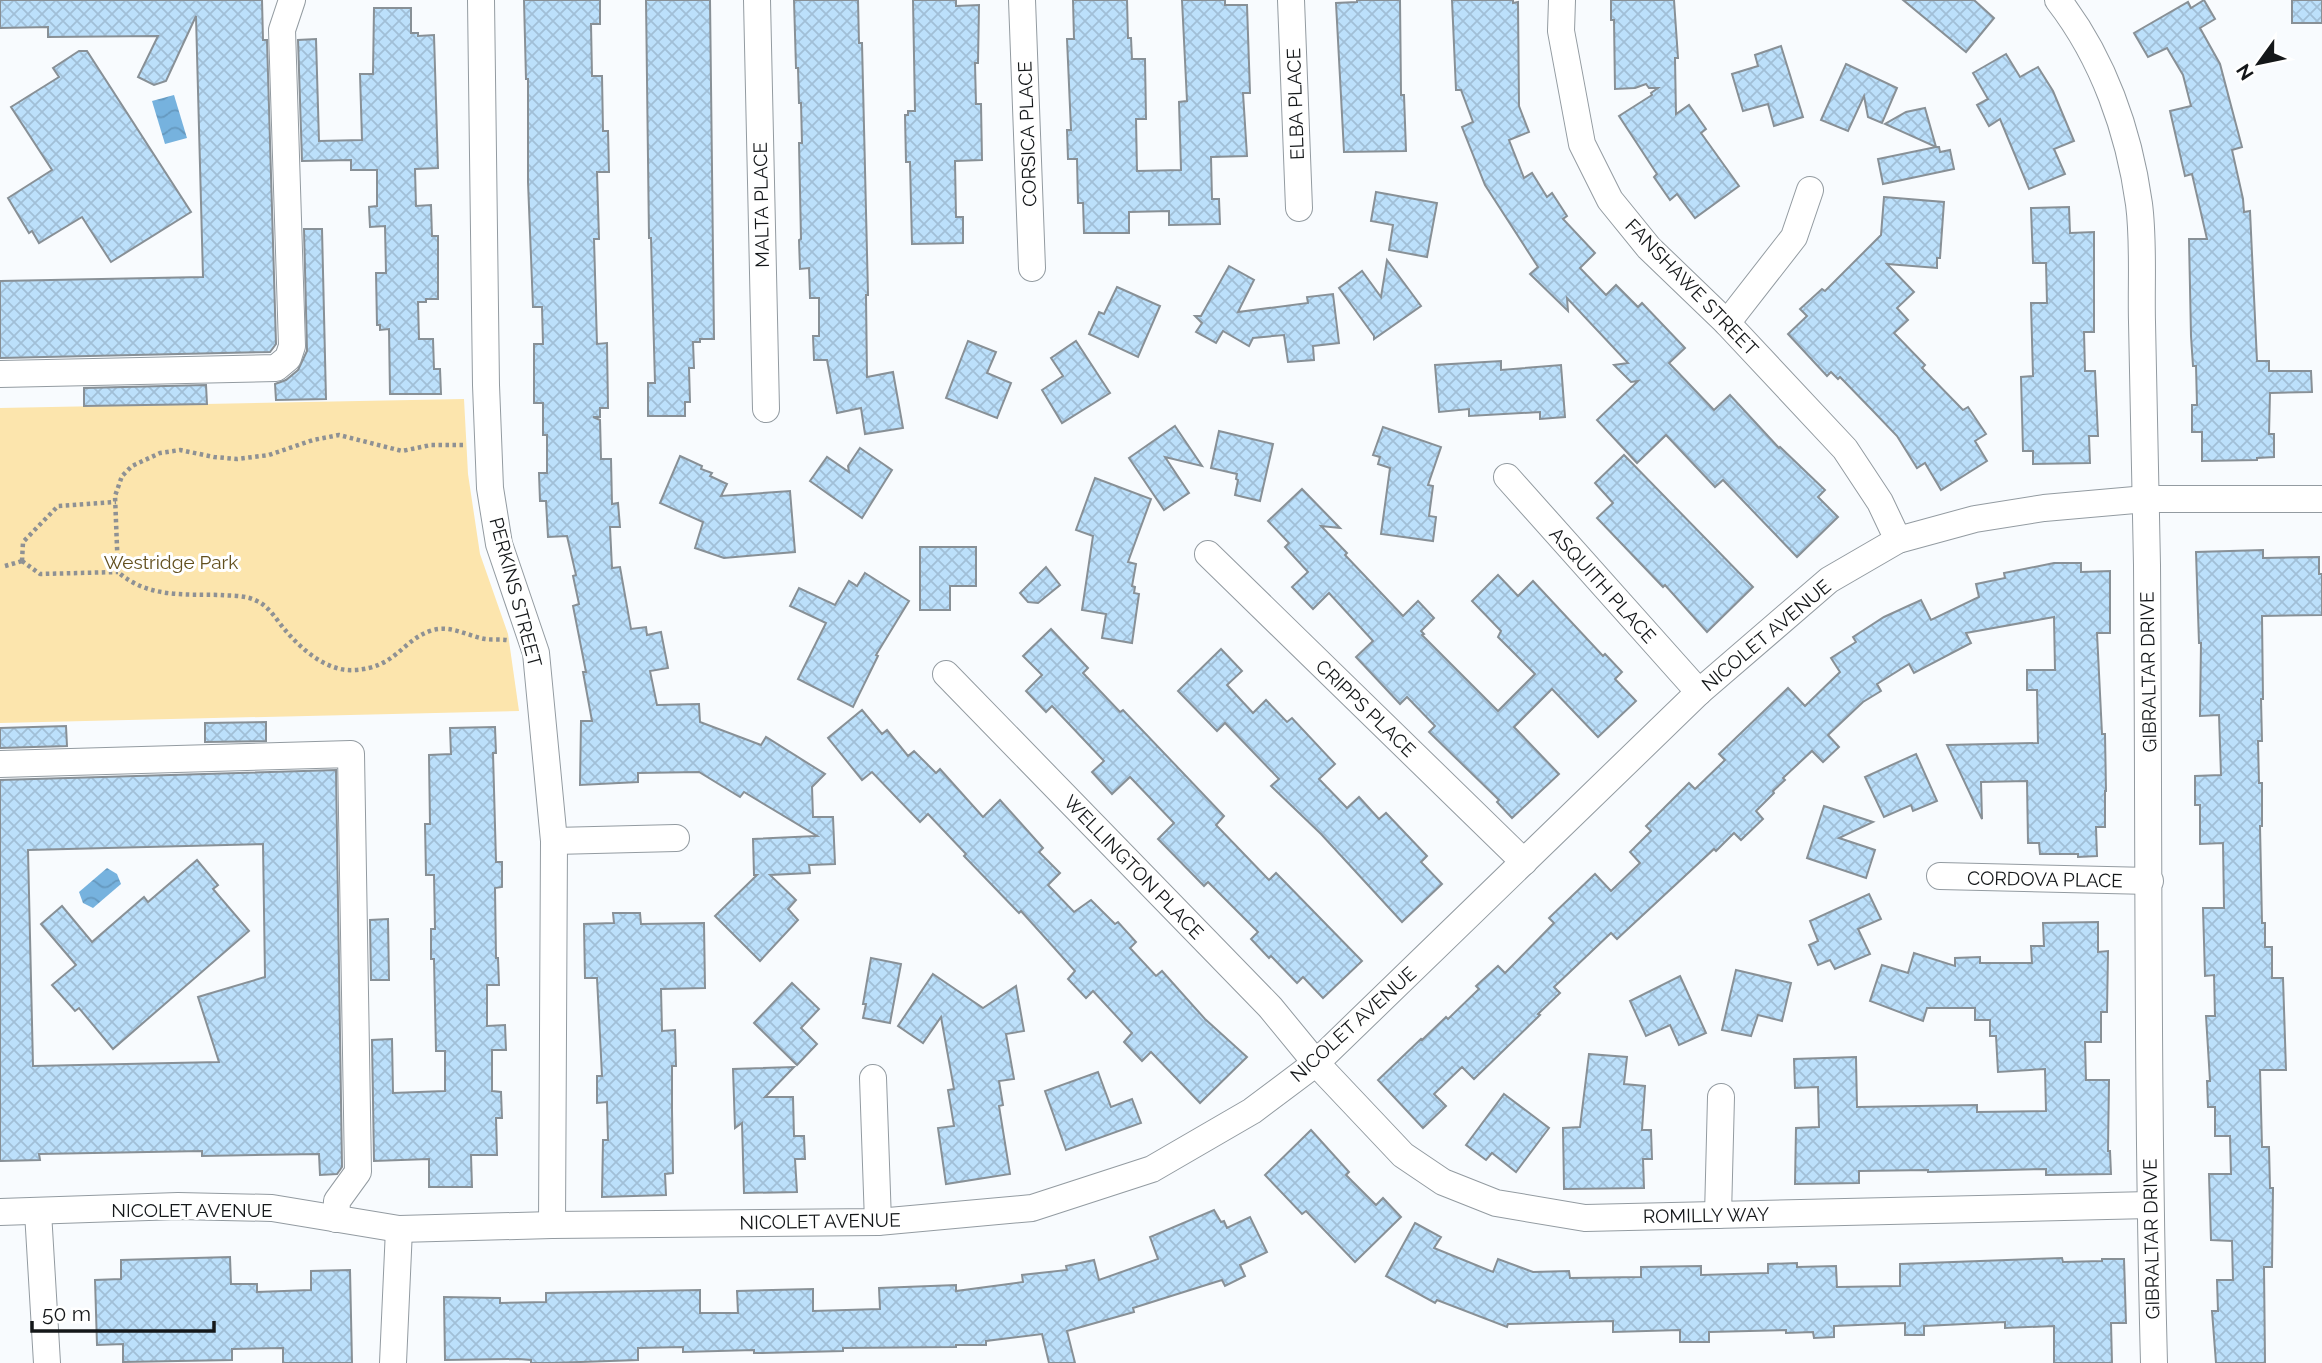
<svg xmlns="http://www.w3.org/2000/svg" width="2322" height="1363" font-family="Raleway,sans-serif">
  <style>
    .park { fill: #fce5ad }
    .water { fill: url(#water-waves) }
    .building { fill: url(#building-cross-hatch); stroke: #889096; stroke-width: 2; fill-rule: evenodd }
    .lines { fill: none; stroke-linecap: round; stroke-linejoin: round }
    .minor-casing { stroke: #939ba1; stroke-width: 28 }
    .path { stroke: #8e9194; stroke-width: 4.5; stroke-dasharray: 3.5 3.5; stroke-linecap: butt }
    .minor { stroke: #fff; stroke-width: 26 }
    .labels { text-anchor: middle; stroke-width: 6; stroke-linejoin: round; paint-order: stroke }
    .street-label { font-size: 19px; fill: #141719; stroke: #fff }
    .park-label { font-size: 19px; fill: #624f1d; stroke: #fff }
  </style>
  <defs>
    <pattern id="water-waves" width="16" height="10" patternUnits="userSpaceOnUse" patternTransform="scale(1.75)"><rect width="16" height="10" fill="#76b2de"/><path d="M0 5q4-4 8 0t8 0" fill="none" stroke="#6598be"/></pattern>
    <pattern id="building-cross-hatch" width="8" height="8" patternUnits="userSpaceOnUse" patternTransform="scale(1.75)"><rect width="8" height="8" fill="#bce0fb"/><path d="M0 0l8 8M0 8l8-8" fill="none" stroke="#a1bfd7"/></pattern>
  </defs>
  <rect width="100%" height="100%" fill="#f8fbfe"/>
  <polygon class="park" points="464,399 468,474 480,554 508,634 519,711 0,723 0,408"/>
  <g class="water">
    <polygon points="174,95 187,138 165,144 152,101"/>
    <polygon points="107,868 117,874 121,884 93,908 83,903 79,892"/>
  </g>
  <g class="building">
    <polygon points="0,0 262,0 263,40 267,40 276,344 270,352 0,358 0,281 203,277 196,16 166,81 154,85 138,77 158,36 48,37 48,27 0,28"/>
    <polygon points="524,0 600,0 600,24 591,24 592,76 602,76 603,131 608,131 609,172 597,172 599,239 594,239 597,344 607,343 608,408 600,408 600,417 593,417 600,420 601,459 611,459 612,504 618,503 620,527 610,527 612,568 620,567 631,629 646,627 647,635 661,632 668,668 650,671 657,705 699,704 700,722 761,745 766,737 825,774 812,787 813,817 833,817 835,864 809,865 810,873 770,875 796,900 788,909 798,920 760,961 715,916 757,875 754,875 753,839 817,836 744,792 740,797 699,772 638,773 638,782 580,785 581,721 592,721 583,672 586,672 573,606 579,604 573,576 576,575 567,536 548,537 546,501 540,501 539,473 547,473 547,435 543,435 543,403 534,403 534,344 543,344 542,307 533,307 528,182 528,79 526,79"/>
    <polygon points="646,0 710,0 714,339 700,339 700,342 693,342 694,368 689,368 690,402 685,402 685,416 648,416 648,383 655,383 651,238 649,238"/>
    <polygon points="794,0 858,0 859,43 862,43 868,295 866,295 867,377 893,372 903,428 865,434 861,408 837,413 827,360 814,360 813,336 819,336 819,298 810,298 809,268 800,269 799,240 801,239 799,143 802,143 801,103 799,103 798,68 796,68"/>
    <polygon points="913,0 956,0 956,6 979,5 978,63 975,63 976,104 981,104 982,160 955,161 956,217 963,217 963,243 912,244 910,162 906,162 905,115 908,115 908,111 915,111"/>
    <polygon points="1073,0 1127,0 1128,38 1131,38 1132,59 1145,59 1146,119 1136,119 1137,171 1181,170 1179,102 1187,101 1182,0 1225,0 1225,5 1247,5 1250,93 1243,93 1247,156 1211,157 1212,199 1219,199 1220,224 1169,225 1169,211 1129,212 1129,233 1084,233 1083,203 1078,203 1077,159 1068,159 1067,130 1071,130 1067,39 1074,39"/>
    <polygon points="1357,0 1400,0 1401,95 1404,95 1406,151 1344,152 1336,3 1357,2"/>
    <polygon points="1452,0 1513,0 1513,3 1518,2 1519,106 1529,132 1509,140 1524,178 1532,173 1547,197 1552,193 1567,216 1563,219 1595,253 1580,268 1606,295 1616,285 1638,307 1642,303 1685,348 1669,363 1714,410 1730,395 1779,448 1780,447 1825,490 1818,497 1838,517 1797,557 1723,480 1715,487 1666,435 1637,463 1597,420 1638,381 1631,382 1614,365 1628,363 1567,298 1568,311 1530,274 1538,267 1485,185 1462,127 1473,122 1461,90 1456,90"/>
    <polygon points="1611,0 1674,0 1678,58 1675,58 1676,114 1689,105 1706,129 1701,133 1739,186 1695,218 1677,194 1670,200 1654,177 1657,174 1619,116 1652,95 1651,93 1658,88 1649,88 1646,84 1635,88 1615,89 1614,20 1611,20"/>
    <polygon points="1903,0 1974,0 1994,18 1966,52"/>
    <polygon points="2204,0 2215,19 2200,28 2220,64 2242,147 2232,150 2243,199 2244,212 2250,211 2257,361 2269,361 2269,371 2311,371 2312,392 2270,393 2269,434 2274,434 2274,457 2257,458 2257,460 2202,461 2202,432 2192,432 2192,405 2197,405 2196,366 2193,366 2191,336 2189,239 2207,239 2192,174 2185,176 2170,111 2191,106 2183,75 2167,48 2148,57 2134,33 2188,2 2191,8"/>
    <rect x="2292" y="0" width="30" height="23"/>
    <polygon points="374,8 411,8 411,33 418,33 418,36 434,35 438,168 415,169 416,206 431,205 432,236 438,236 438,299 426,299 426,302 418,302 419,339 433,339 434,369 440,369 441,394 390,394 389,329 380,330 380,325 377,325 376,273 386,273 385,226 370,227 369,207 377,206 377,170 351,170 351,160 302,161 298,40 316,39 319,141 362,140 360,74 373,74"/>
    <polygon points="1781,46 1803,117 1774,126 1768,104 1743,111 1732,74 1758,66 1755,55"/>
    <polygon points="79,51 87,51 191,212 111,262 82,217 39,243 32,231 29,233 8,198 52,170 11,107 59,77 53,68"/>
    <polygon points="2006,54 2020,77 2038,67 2053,91 2074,141 2054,149 2065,174 2029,189 2000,119 1989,126 1977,105 1988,99 1973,73"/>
    <polygon points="1846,64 1897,88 1882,123 1868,117 1864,96 1848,131 1821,120"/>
    <polygon points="1925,108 1936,147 1885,124 1906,112"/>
    <polygon points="1936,147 1939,147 1940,152 1950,150 1954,169 1883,184 1878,159"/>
    <polygon points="1376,192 1437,203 1427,257 1389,250 1393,225 1371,221"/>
    <polygon points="1884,197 1944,202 1940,258 1937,258 1937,268 1887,264 1914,292 1897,308 1908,320 1894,333 1925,365 1922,368 1963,410 1968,407 1986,434 1975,441 1987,461 1941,490 1925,463 1917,468 1897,436 1874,412 1840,377 1838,379 1831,372 1827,376 1788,334 1807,316 1800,309 1822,289 1825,291 1881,235"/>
    <polygon points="2069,207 2070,233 2094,232 2094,332 2084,332 2085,371 2095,371 2098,436 2089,436 2090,463 2033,464 2033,451 2023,451 2021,377 2033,376 2031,303 2047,303 2046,263 2033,263 2031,208"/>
    <polygon points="304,229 322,229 326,399 276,400 275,384 286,380 298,370 307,351"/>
    <polygon points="1387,260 1421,306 1374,339 1374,336 1339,288 1362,271 1381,297"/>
    <polygon points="1229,266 1254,280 1238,312 1308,303 1307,297 1333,294 1339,343 1313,346 1314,360 1288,362 1284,335 1253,338 1249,346 1223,331 1216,343 1196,332 1202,323 1195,316 1201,316"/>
    <polygon points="1117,287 1160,306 1138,357 1089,334 1099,312 1104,314"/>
    <polygon points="968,341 996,352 987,373 1011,383 997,418 946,398"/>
    <polygon points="1076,341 1110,393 1062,423 1042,390 1063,376 1051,358"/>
    <polygon points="1501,361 1501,370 1561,365 1565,417 1540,419 1540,412 1469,416 1469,409 1439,412 1435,365"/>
    <polygon points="206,385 207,404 84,406 84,388"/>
    <polygon points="1175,426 1202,466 1165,457 1189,493 1164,510 1129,458"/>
    <polygon points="1383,427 1441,447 1428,485 1433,486 1429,516 1436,517 1433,541 1381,534 1390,468 1378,464 1380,457 1373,455"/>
    <polygon points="1219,431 1273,444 1260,501 1235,495 1238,480 1236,479 1237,474 1211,468"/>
    <polygon points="860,448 892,470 862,518 810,481 827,457 849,472 848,466"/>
    <polygon points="1624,455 1753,587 1707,632 1665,585 1663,587 1597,518 1613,503 1595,483"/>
    <polygon points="680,456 702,466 701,469 712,473 710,476 727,484 721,496 790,491 795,552 724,558 695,548 703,522 660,503"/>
    <polygon points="1095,478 1151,499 1128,562 1136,564 1132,586 1135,587 1134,593 1139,594 1132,643 1102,638 1106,614 1082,610 1093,536 1076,530"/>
    <polygon points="1302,489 1340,528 1321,526 1347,553 1345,555 1403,616 1418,601 1434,618 1421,631 1424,634 1422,635 1498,711 1535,674 1498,637 1501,631 1472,601 1498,575 1518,596 1533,581 1603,656 1605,654 1622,672 1615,679 1636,701 1598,737 1552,689 1514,727 1559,774 1512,818 1497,802 1499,800 1429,732 1435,726 1407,697 1400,704 1356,657 1373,641 1329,593 1313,609 1292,587 1308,572 1285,547 1289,543 1268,521"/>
    <polygon points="920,547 976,547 976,586 950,586 950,610 920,610"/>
    <polygon points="2263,550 2263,558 2319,557 2319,574 2322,574 2322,615 2262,616 2263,699 2261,699 2262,741 2258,741 2259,783 2262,783 2262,826 2260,826 2262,923 2265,923 2265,947 2272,947 2272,978 2283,978 2286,1070 2260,1070 2262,1147 2269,1147 2270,1188 2273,1188 2272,1267 2264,1267 2265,1363 2216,1363 2212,1311 2218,1311 2217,1280 2233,1280 2232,1241 2211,1240 2209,1174 2231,1174 2230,1136 2215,1136 2215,1107 2208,1107 2207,1081 2210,1081 2206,1016 2215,1016 2214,975 2205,976 2203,908 2224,908 2223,843 2200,844 2200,805 2195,805 2195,776 2221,775 2219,715 2200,716 2201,643 2199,643 2196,552"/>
    <polygon points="2054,563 2081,563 2081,572 2110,571 2110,633 2097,633 2102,734 2105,734 2106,791 2105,791 2105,827 2096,827 2097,856 2078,857 2078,854 2040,854 2039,843 2028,843 2027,781 1981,782 1982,819 1947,745 2038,743 2037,690 2027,690 2027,670 2055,670 2054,617 1966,633 1971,643 1914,673 1909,664 1877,684 1881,691 1863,702 1828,735 1839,747 1823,762 1812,751 1783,778 1785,780 1773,791 1774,793 1756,811 1763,819 1741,840 1734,833 1716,851 1714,849 1617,939 1611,933 1554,987 1560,993 1538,1014 1540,1015 1474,1079 1462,1067 1434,1094 1446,1106 1423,1128 1378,1080 1421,1039 1422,1040 1446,1017 1448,1019 1479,989 1476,986 1498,966 1505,973 1554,923 1549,918 1595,874 1611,891 1640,863 1630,852 1651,831 1646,826 1689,783 1695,789 1725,760 1719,754 1788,688 1805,706 1840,672 1831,658 1856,642 1853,637 1884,617 1921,600 1931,620 1979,597 1976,584 2005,578 2004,573"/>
    <polygon points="1046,567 1060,585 1038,603 1028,602 1020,593"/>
    <polygon points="865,573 909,601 876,655 878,656 853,707 798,679 826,623 790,606 799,588 835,605 849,581 857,586"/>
    <polygon points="1051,629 1088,668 1083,673 1120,712 1123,710 1224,816 1216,825 1269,880 1276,873 1362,961 1323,998 1303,977 1297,983 1271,956 1269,958 1251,939 1258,932 1208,882 1204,886 1158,839 1174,823 1130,777 1112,794 1092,772 1104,761 1052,706 1046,712 1026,691 1042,675 1023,656"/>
    <polygon points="1221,649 1242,671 1227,685 1253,713 1266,700 1287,722 1292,718 1335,764 1319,779 1347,808 1359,797 1379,819 1386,813 1427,856 1421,862 1442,884 1402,922 1321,834 1271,786 1279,779 1225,723 1217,731 1178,691"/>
    <polygon points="862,710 882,734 887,730 908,756 914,751 936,773 940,769 983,817 1000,800 1043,848 1039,852 1060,873 1048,885 1074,912 1091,900 1115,924 1118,922 1136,942 1130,948 1156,976 1162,971 1205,1019 1247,1057 1200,1103 1151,1052 1142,1061 1124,1042 1132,1033 1093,991 1086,998 1068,979 1075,971 1021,911 1019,913 964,856 966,854 928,814 920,822 872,772 862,780 828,738"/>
    <polygon points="266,722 266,741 205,742 205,723"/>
    <polygon points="66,726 67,746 0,748 0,728"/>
    <polygon points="495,727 496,753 493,753 496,862 502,862 502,887 495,888 496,958 498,958 499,985 487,985 487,1026 505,1025 506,1050 492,1050 492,1091 501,1092 502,1118 496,1118 497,1155 471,1155 472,1187 429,1187 429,1159 374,1161 372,1040 392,1039 393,1093 445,1091 445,1051 436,1051 434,959 431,959 431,929 435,929 434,875 426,875 425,824 430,824 429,755 451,754 450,728"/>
    <polygon points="1916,754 1937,801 1913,811 1911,805 1884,817 1865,777"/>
    <path d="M336,770l6,397 -5,7 -17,1 -1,-21 -117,2v-5l-163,3 1,6 -40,1v-381zM263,844l2,133 -67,20 21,65 -186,4 -5,-216z"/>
    <polygon points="1824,806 1873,822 1839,838 1875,850 1866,878 1807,858"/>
    <polygon points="197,860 218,885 213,889 249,931 113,1049 79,1008 75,1011 52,985 76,965 41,924 62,906 92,942 144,897 148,902"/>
    <polygon points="1869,894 1881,919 1858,929 1870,954 1835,969 1830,960 1818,965 1809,945 1818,941 1810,921"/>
    <polygon points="613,913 640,913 641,924 704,923 705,988 661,989 662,1031 675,1030 676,1066 672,1066 672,1110 673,1173 665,1174 666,1195 602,1197 603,1140 608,1140 607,1102 597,1103 597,1076 602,1076 597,978 585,978 584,924 614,923"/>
    <polygon points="388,919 389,980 371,980 370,920"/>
    <polygon points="2098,922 2098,952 2108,951 2107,1012 2101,1012 2101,1042 2085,1042 2086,1080 2109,1080 2108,1151 2110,1151 2111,1174 2046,1175 2046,1169 1928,1172 1928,1170 1859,1171 1859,1183 1795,1184 1796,1128 1819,1127 1818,1087 1795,1088 1794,1059 1856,1057 1857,1107 1977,1105 1977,1112 2046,1111 2045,1069 1998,1072 1996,1036 1990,1036 1990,1020 1975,1020 1975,1008 1927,1008 1923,1021 1870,1001 1882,965 1908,973 1914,953 1955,966 1955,958 1980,957 1980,963 2032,963 2031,946 2044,946 2043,923"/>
    <polygon points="871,958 901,964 890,1023 863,1018 866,1004 863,1004"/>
    <polygon points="1736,970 1791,983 1782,1021 1758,1015 1751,1036 1722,1030"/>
    <polygon points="933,974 983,1008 1016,986 1024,1031 1006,1034 1014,1079 999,1081 1003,1105 999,1106 1010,1174 946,1184 938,1128 954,1126 948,1090 954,1089 941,1017 923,1043 898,1026"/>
    <polygon points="1680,976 1706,1033 1679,1045 1670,1025 1646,1036 1630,1001"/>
    <polygon points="792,983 819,1009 801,1028 817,1044 797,1065 754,1023"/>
    <polygon points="1589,1054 1627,1057 1624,1084 1645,1086 1642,1130 1651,1130 1652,1159 1643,1159 1644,1188 1564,1189 1563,1128 1580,1127"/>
    <polygon points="794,1067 765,1097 793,1097 794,1136 804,1136 805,1159 795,1159 797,1192 744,1193 742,1123 735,1128 733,1069"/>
    <polygon points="1098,1072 1111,1107 1132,1099 1141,1123 1066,1150 1045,1091"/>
    <polygon points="1504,1094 1549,1128 1516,1172 1492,1153 1486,1160 1466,1145"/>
    <polygon points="1311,1130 1349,1172 1346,1175 1376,1205 1383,1198 1401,1217 1355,1262 1306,1211 1302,1214 1265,1175"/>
    <polygon points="1214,1210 1221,1222 1224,1221 1227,1228 1250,1217 1267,1252 1240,1265 1245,1276 1225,1286 1222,1280 1133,1308 1134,1312 1067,1331 1075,1363 1049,1363 1042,1334 986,1341 986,1345 956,1345 956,1347 843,1348 843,1351 759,1353 754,1353 754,1350 683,1352 683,1347 638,1348 638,1360 552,1363 531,1363 531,1360 519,1359 445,1360 444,1297 500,1298 500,1303 546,1302 546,1293 700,1290 700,1313 738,1313 737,1291 813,1289 813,1311 880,1309 879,1288 956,1285 956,1291 1023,1282 1022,1275 1067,1270 1066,1266 1094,1260 1099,1280 1158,1259 1150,1237"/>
    <polygon points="1415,1223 1441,1237 1434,1248 1493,1272 1498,1259 1533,1272 1569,1271 1570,1278 1641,1277 1641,1267 1701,1266 1701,1275 1768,1273 1768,1264 1797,1263 1797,1267 1836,1266 1837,1287 1900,1286 1900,1264 2062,1258 2063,1262 2102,1261 2102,1259 2124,1259 2126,1323 2111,1323 2112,1363 2054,1363 2054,1326 2005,1328 2005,1322 1924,1326 1924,1335 1905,1335 1905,1323 1834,1326 1834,1337 1814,1338 1813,1332 1786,1333 1786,1330 1709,1332 1709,1342 1680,1342 1680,1330 1613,1332 1613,1321 1508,1324 1507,1327 1437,1300 1435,1303 1386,1276"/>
    <polygon points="230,1257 231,1284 257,1284 257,1292 311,1290 311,1271 350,1270 352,1363 283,1363 283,1348 232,1349 232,1360 123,1362 123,1344 97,1345 95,1280 121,1279 121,1260"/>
  </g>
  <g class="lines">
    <defs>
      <g id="minor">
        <polyline points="481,0 486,385 490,488 499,544 536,653 554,841 552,1225"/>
        <polyline points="757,0 766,409"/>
        <polyline points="1022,0 1032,268"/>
        <polyline points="1291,0 1299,208"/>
        <polyline points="1562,0 1561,31 1582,144 1610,200 1649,248 1727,323 1845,449 1880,502 1898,540"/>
        <path d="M2058,0c45,58 71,131 81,204 5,38 2,79 3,118 2,81 4,162 5,243 2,266 0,532 7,798"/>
        <polyline points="1727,323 1794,237 1810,190"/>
        <polyline points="0,374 276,368 288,358 292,346 282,30 292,0"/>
        <polyline points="1507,477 1699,692"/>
        <polyline points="1208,554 1524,862"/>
        <polyline points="946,674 1270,1007 1316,1063 1403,1155 1443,1182 1496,1203 1585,1218 2150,1205"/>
        <polyline points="0,764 351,754 358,1172 337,1201 336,1219"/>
        <polyline points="554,841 676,838"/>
        <polyline points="1940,876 2150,881"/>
        <polyline points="873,1078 878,1222"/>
        <polyline points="0,1212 178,1206 272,1208 399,1229 552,1225 878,1222 1032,1208 1152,1169 1252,1111 1316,1063 1699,692 1829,580 1898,540 1975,519 2044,508 2146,499 2322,499"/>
        <polyline points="38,1212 47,1363"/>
        <polyline points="1718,1215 1721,1097"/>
        <polyline points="393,1363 399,1229"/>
      </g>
    </defs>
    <use href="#minor" class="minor-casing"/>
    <g class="path">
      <path d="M463,445h-32l-29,6 -63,-16 -26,5 -44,15 -32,4 -23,-2 -34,-7 -20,3 -28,13 -10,10 -7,20 3,76c30,26 65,22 102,23 12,1 26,0 37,6 13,6 20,20 29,30 16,19 42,41 68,39 43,-2 48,-31 79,-40 18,-5 35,6 52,9 7,1 15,0 22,1"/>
      <polyline points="22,561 23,542 58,506 116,502"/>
      <polyline points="22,561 40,574 118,572"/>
      <polyline points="5,566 22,561"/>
    </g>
    <use href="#minor" class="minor"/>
  </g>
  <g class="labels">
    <g class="street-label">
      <text transform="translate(1295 104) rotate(-92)" y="7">ELBA PLACE</text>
      <text transform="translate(1027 134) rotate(-92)" y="7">CORSICA PLACE</text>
      <text transform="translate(761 205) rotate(-91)" y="7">MALTA PLACE</text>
      <text transform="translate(1692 287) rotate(46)" y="7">FANSHAWE STREET</text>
      <text transform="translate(1603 585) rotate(48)" y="7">ASQUITH PLACE</text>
      <text transform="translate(516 592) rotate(75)" y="7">PERKINS STREET</text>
      <text transform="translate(1766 635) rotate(-40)" y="7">NICOLET AVENUE</text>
      <text transform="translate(2148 672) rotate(-91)" y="7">GIBRALTAR DRIVE</text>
      <text transform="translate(1366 708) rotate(44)" y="7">CRIPPS PLACE</text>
      <text transform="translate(1134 867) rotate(46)" y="7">WELLINGTON PLACE</text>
      <text transform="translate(2045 879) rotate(1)" y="7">CORDOVA PLACE</text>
      <text transform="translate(1353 1024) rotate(-42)" y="7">NICOLET AVENUE</text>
      <text x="192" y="1217">NICOLET AVENUE</text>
      <text transform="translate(1706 1215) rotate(-1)" y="7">ROMILLY WAY</text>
      <text transform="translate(820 1221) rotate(-1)" y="7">NICOLET AVENUE</text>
      <text transform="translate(2151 1239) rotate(-91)" y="7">GIBRALTAR DRIVE</text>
    </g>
    <g class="park-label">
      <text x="171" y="569">Westridge Park</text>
    </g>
  </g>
  <g transform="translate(2259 63) rotate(237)" stroke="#ffffff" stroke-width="5" paint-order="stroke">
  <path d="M0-5L12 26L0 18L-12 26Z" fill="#141719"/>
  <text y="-10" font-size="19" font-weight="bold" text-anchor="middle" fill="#141719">N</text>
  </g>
  <path d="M32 1321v10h182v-10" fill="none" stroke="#141719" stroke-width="3.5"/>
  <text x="42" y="1321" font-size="21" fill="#141719" stroke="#ffffff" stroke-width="5" paint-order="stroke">50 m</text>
</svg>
